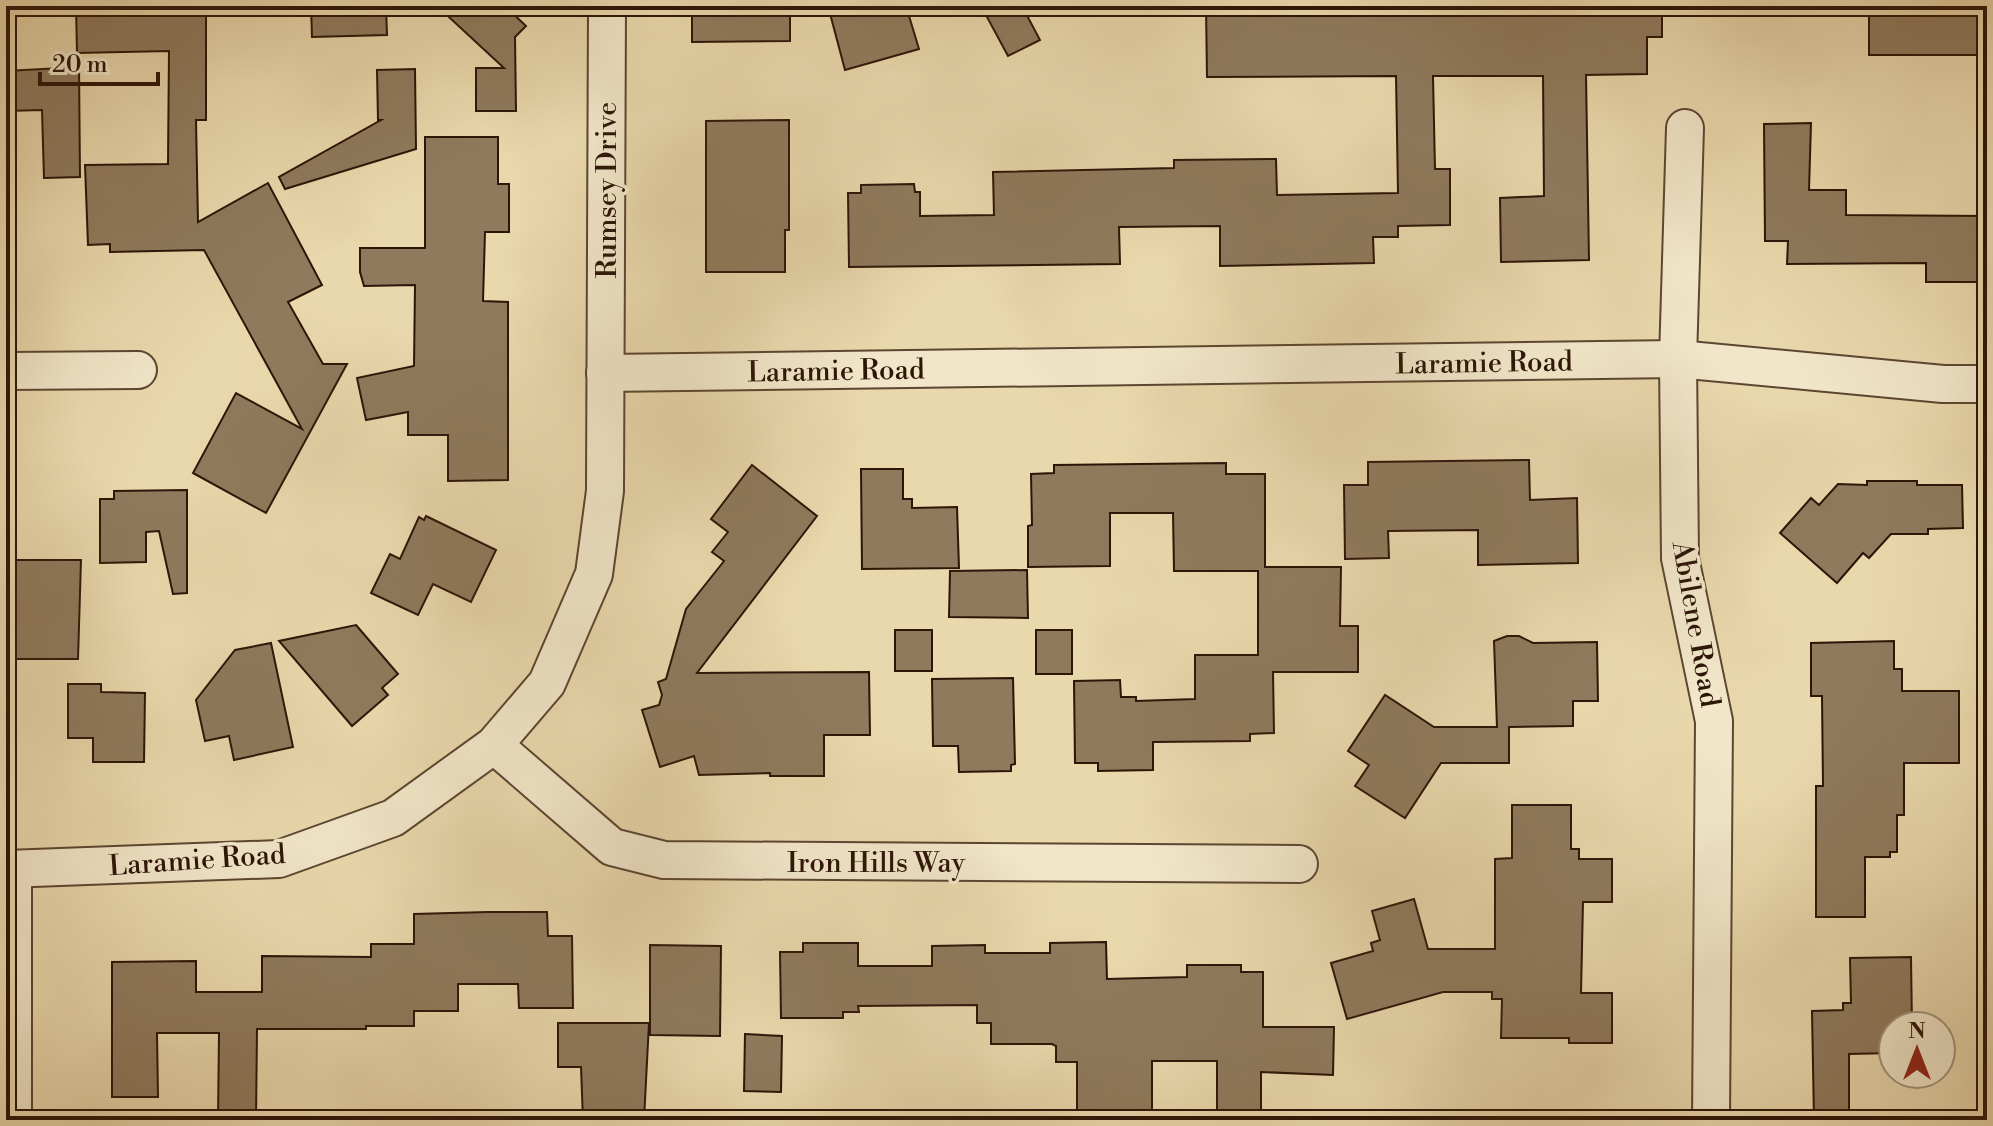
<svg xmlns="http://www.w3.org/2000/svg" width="1993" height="1126" font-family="'Libre Bodoni',serif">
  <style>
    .building { fill: #8f7a5d; stroke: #2d1508; stroke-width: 2 }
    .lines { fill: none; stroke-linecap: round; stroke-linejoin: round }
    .street-casing { stroke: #5c4631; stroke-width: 40 }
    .street { stroke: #f1e6c9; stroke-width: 36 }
    .labels { text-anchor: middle; stroke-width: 7; stroke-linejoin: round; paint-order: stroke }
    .street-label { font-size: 28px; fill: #2d1508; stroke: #f1e6c9 }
  </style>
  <rect width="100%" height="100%" fill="#e9d8ac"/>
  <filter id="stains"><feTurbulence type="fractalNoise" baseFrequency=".0025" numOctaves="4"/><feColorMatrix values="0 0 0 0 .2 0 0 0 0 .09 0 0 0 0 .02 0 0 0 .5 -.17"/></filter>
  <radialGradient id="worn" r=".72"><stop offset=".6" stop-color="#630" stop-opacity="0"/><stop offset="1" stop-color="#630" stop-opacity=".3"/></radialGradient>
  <g class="building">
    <polygon points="76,6 206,6 206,120 196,120 198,222 268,183 322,285 288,302 323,364 347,364 266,513 193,473 236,393 302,429 204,250 110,252 110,244 88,245 85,165 168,164 169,51 77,53"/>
    <polygon points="311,6 386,6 387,35 312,37"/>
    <polygon points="437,6 505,6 526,26 515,37 516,111 476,111 476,68 504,68"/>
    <polygon points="692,6 790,6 790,41 692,42"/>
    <polygon points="828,6 906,6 919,49 845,70"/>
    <polygon points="1008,6 1022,6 1040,40 1008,56 987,17"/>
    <polygon points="1206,6 1662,6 1662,37 1647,37 1647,74 1586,75 1589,260 1501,262 1500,198 1544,196 1543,76 1433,76 1435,169 1450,169 1450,225 1398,226 1398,237 1373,237 1374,263 1220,266 1220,226 1119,227 1120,264 849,267 848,193 861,193 861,185 914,184 915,192 920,192 920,216 994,215 993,172 1174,168 1174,160 1276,159 1277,195 1398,193 1396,76 1207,77"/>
    <rect x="1869" y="6" width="118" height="49"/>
    <polygon points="79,67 80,177 44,178 42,110 6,111 6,71"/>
    <polygon points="415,69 416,149 285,189 279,177 381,120 378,120 377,70"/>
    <polygon points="789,120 789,230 785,230 785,272 706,272 706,121"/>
    <polygon points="1811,123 1809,190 1846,190 1846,215 1987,216 1987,272 1983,272 1983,282 1926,282 1926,263 1787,264 1788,241 1765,241 1764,124"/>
    <polygon points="425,137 498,137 498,184 509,184 509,232 485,232 483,301 508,302 508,480 448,481 448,435 408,435 408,412 366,420 357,378 414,366 415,285 364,286 360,272 360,248 425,248"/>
    <polygon points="1529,460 1530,500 1577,498 1578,563 1478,565 1478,530 1388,531 1389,558 1345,559 1344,485 1368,485 1368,462"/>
    <polygon points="1226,463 1226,474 1265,474 1265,567 1341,567 1340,626 1358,626 1358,672 1273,672 1274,733 1250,734 1250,741 1153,742 1153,770 1098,771 1098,763 1075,763 1074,681 1120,680 1121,697 1136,697 1136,701 1195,699 1195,655 1258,655 1258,571 1174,571 1173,513 1110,513 1110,566 1028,567 1028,526 1032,525 1031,474 1054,473 1054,465"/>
    <polygon points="752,465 817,516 697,673 869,672 870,735 824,735 824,776 770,776 770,773 699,775 694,756 660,767 642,710 659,705 662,695 658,682 666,679 686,609 724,561 712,552 728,532 711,519"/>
    <polygon points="861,469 903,469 903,499 912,499 912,508 957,507 959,568 862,569"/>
    <polygon points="1867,481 1917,481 1917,485 1962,485 1963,528 1928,529 1928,534 1891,534 1869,558 1863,553 1837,583 1780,533 1811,498 1819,505 1838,484 1867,485"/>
    <polygon points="187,490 187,593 173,594 159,531 146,532 146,562 100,563 100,499 114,499 114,491"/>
    <polygon points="426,516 496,550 471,602 433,584 418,615 371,593 390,554 400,559 419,517 424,520"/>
    <polygon points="6,560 81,560 78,659 6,659"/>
    <polygon points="1027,570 1028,618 949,617 950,571"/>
    <polygon points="356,625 398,674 382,688 388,695 352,726 279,641"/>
    <rect x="895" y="630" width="37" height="41"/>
    <rect x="1036" y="630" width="36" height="44"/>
    <polygon points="1507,636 1519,636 1533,643 1597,642 1598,701 1573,701 1573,726 1509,727 1509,763 1441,763 1405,818 1355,786 1369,765 1348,751 1385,695 1434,727 1497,727 1494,641"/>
    <polygon points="1894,641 1894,669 1902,669 1902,691 1959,691 1959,763 1904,763 1904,815 1897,815 1897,852 1890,852 1890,857 1865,857 1865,917 1816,917 1816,786 1823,786 1822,696 1811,696 1811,643"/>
    <polygon points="271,643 293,747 234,760 229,736 205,741 196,700 235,650"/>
    <polygon points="1013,678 1015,764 1011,765 1011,771 959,772 958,746 933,746 932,679"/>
    <polygon points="68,684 101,684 101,692 145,693 144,762 93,762 93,738 68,738"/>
    <polygon points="1512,805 1571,805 1571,849 1579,849 1579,859 1612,859 1612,902 1583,902 1581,993 1612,993 1612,1043 1569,1043 1569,1038 1501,1038 1502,999 1492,999 1492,992 1443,992 1347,1019 1331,963 1373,951 1371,943 1380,940 1372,911 1414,899 1428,949 1495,949 1495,859 1512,858"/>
    <polygon points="488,912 547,912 548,936 572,936 573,1008 519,1008 518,984 458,984 458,1011 414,1011 414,1026 366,1026 366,1029 257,1029 256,1120 218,1120 219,1033 157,1033 158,1097 112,1097 112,962 196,961 196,992 262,992 262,956 371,957 371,944 414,944 414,914"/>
    <polygon points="1106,942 1107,979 1187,977 1187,965 1241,965 1241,972 1263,972 1263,1027 1334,1027 1333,1075 1261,1072 1261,1120 1217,1120 1217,1061 1152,1061 1152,1120 1077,1120 1077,1062 1056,1062 1056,1046 1052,1044 991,1044 991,1023 977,1023 977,1005 858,1006 859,1012 843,1012 843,1018 781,1018 780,952 803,952 803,943 858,943 858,966 932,966 932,946 985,945 985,953 1050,953 1050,943"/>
    <polygon points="650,945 721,946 720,1036 650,1035"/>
    <polygon points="1911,957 1912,1026 1893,1026 1893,1053 1849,1054 1849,1120 1814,1120 1812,1011 1843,1010 1843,1003 1851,1003 1850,958"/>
    <polygon points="558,1023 649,1023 644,1120 583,1120 581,1067 558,1067"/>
    <polygon points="745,1034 782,1036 781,1092 744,1091"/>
  </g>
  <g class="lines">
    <defs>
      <g id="street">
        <polyline points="1685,128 1678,359 1680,558 1714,721 1711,1120"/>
        <polyline points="6,371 138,370"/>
        <polyline points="605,373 1678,359 1943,384 1987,384"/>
        <polyline points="494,745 612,847 664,860 1299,864"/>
        <polyline points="6,869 279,859 393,818 494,745 547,683 594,574 605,491 607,6"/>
        <polyline points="13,1120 13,869"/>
      </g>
    </defs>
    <use href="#street" class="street-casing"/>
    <use href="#street" class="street"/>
  </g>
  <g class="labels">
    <g class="street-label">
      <text transform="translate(606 190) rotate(-90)" y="10">Rumsey Drive</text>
      <text transform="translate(1484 362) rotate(-1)" y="10">Laramie Road</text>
      <text transform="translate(836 370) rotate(-1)" y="10">Laramie Road</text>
      <text transform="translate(1697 624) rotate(80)" y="10">Abilene Road</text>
      <text transform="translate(197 859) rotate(-4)" y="10">Laramie Road</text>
      <text x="876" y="872">Iron Hills Way</text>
    </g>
  </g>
  <rect width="1993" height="1126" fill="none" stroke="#e9d8ac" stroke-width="32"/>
  <rect x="8" y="8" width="1977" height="1110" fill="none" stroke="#2d1508" stroke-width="4"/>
  <rect x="16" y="16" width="1961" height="1094" fill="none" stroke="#2d1508" stroke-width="2"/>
  <g transform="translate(1917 1050)"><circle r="38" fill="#f1e6c9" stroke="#a3927c" stroke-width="2"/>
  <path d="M0-6L14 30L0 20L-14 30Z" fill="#8f2418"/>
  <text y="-12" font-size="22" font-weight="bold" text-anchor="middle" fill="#2d1508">N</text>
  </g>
  <path d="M40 72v12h118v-12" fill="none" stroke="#2d1508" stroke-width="4"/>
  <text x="52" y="72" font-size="24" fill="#2d1508" stroke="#f1e6c9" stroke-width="6" paint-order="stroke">20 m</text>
  <rect width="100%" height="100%" filter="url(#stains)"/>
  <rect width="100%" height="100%" fill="url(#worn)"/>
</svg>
